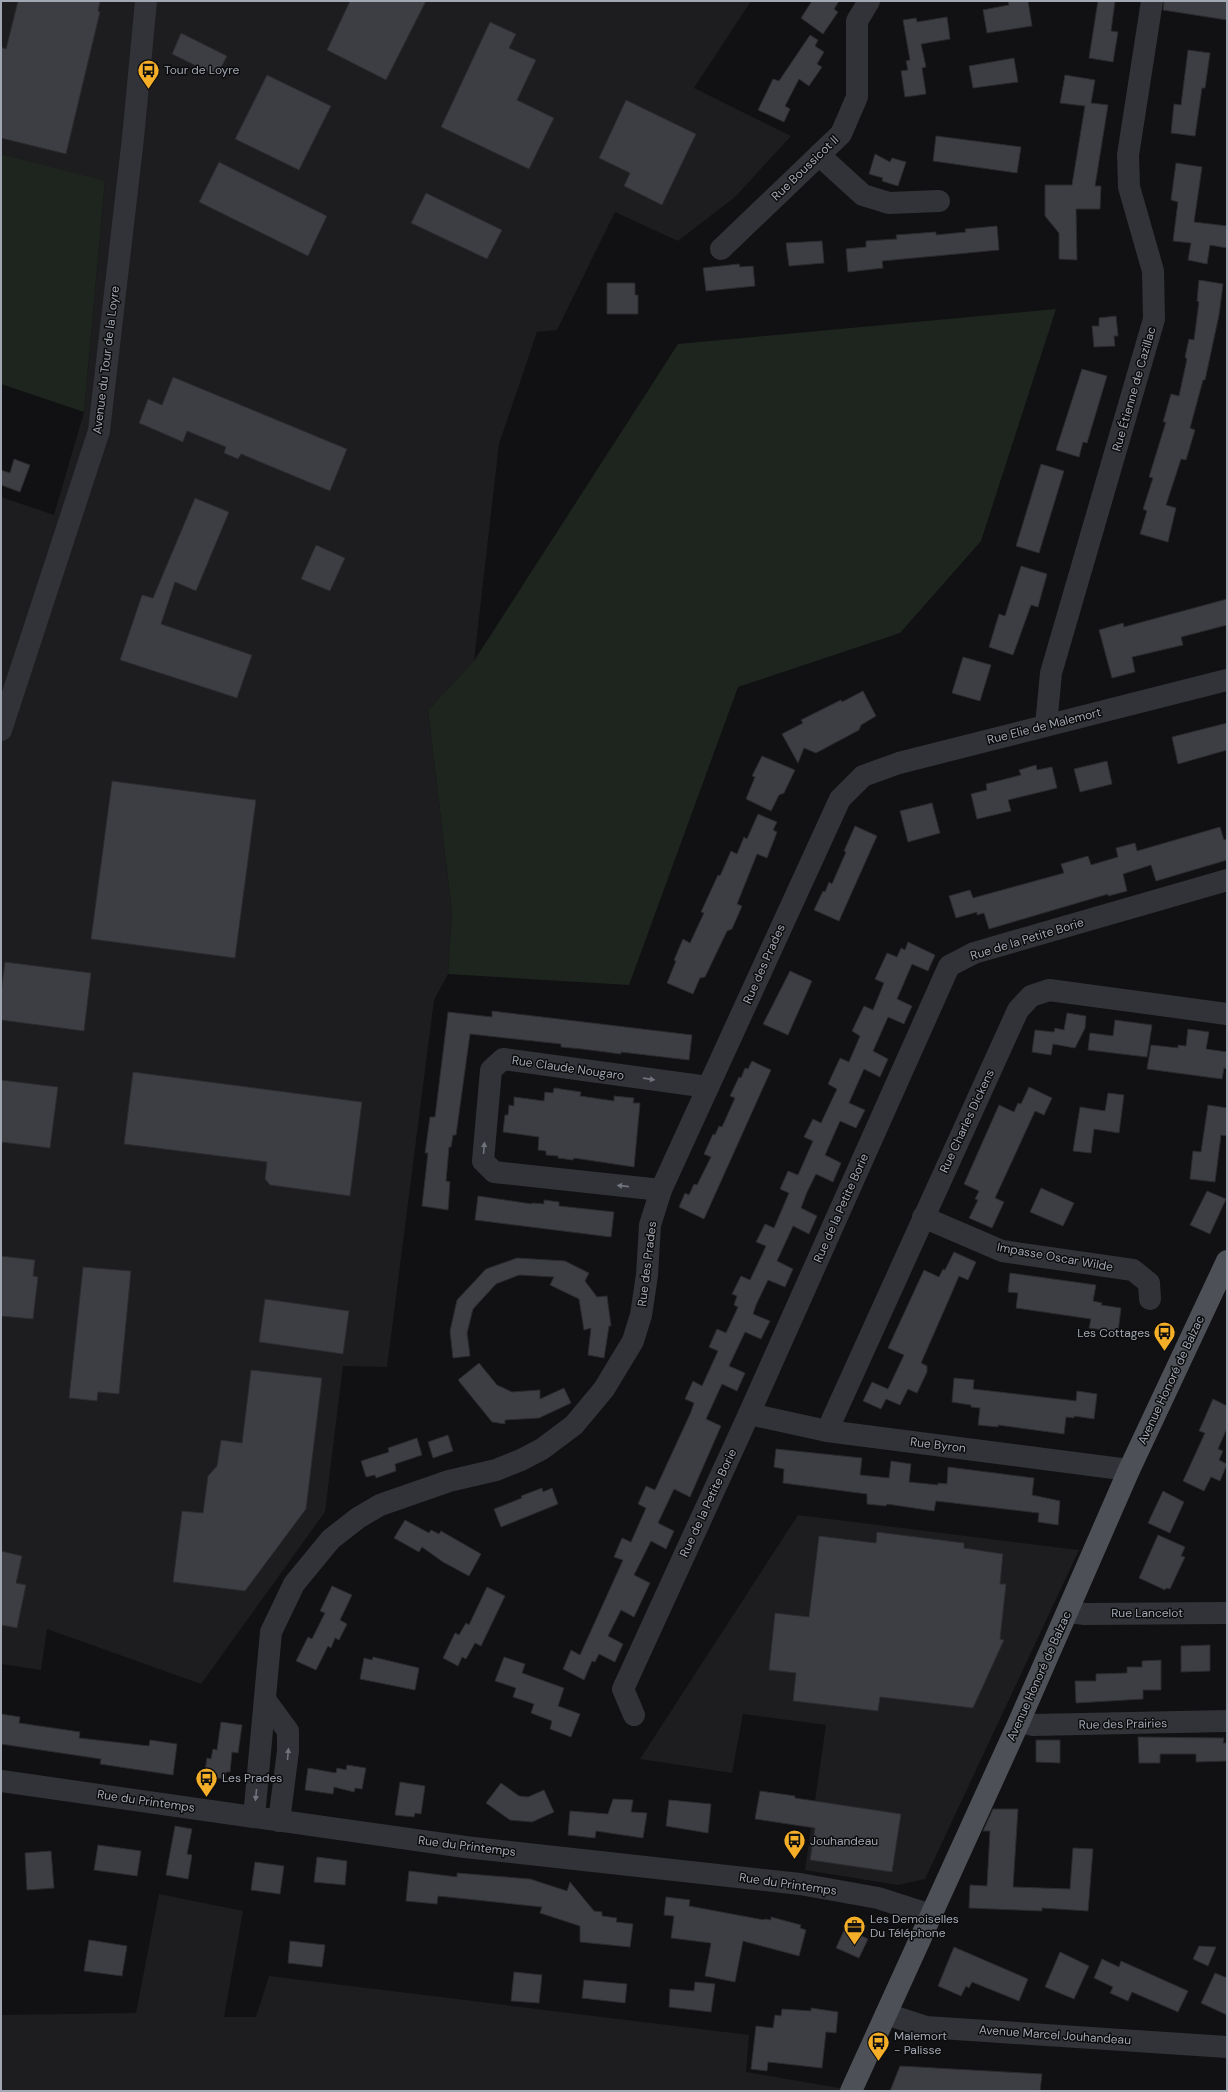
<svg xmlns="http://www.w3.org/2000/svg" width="1228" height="2092" font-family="'DM Sans',sans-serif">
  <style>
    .built { fill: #1d1d20 }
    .green { fill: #1d251e }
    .building { fill: #3d3e43; stroke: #2b2b2f }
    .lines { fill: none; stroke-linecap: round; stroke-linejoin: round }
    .minor { stroke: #323338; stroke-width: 22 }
    .major { stroke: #4e5057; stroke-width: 22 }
    .oneway { fill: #70737c }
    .labels { text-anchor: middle; stroke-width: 3; stroke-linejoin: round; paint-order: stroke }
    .poi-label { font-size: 12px; fill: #a2a7b4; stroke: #0c0c0d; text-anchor: start }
    .street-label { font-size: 12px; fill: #a2a7b4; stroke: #0c0c0d }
  </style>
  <rect width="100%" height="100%" fill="#111113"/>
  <g class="built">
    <polygon points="1,1 751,1 694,88 791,136 735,197 678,241 615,212 557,330 537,332 499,444 474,661 428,710 452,912 448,974 434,1000 387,1367 343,1366 325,1512 201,1684 47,1629 41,1670 1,1664 1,497 54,515 84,412 105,182 1,154"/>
    <polygon points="798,1515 1079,1550 925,1879 898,1885 805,1870 826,1725 743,1714 732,1773 640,1759"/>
    <polygon points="159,1894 243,1911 224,2017 256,2017 269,1976 749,2035 746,2072 857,2091 1,2091 1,2015 136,2013"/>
  </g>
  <g class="green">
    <polygon points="1,154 105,181 84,412 1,384"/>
    <polygon points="1056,309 981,541 900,633 738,687 629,985 448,974 452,912 428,710 474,661 678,344"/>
  </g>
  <g class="building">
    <polygon points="18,1 100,1 98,11 100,12 66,154 1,138 1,47 6,49"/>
    <polygon points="350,1 426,1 386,80 327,50"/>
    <polygon points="812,1 839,1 834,9 838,12 823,34 801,18"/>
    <polygon points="1008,1 1028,1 1032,26 987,33 983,10 1009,5"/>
    <polygon points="1098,1 1115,1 1111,31 1118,32 1113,62 1089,58"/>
    <polygon points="1164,1 1227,1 1227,20 1163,10"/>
    <polygon points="947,17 950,39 921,44 926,67 922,68 926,94 905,97 901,71 908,70 906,61 910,60 903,20 916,18 917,22"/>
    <polygon points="490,22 516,34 509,48 536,60 517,100 554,118 529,169 441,127"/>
    <polygon points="181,33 227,56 217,76 172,54"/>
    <polygon points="810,35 818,40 815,46 824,52 817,64 822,67 809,86 799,79 785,106 790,109 784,122 758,110 773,79 779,81"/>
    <polygon points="1188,50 1210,53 1205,88 1202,88 1195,136 1171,133 1174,104 1181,105"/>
    <polygon points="1014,58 1018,82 973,88 969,66"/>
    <polygon points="267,75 331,106 299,170 235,139"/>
    <polygon points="1065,75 1095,80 1091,103 1108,105 1095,186 1101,186 1100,209 1076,209 1077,260 1059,259 1059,233 1045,216 1045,185 1072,185 1085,106 1060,103"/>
    <polygon points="626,100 696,134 662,205 624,186 630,173 599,158"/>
    <polygon points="936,136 1021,147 1017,173 933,161"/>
    <polygon points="875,154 890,162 892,158 906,162 898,186 882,181 883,178 869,174"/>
    <polygon points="219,162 327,216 308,256 199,202"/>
    <polygon points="1176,163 1202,167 1194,222 1227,226 1227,248 1210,245 1207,264 1188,260 1191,243 1173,241 1178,202 1171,200"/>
    <polygon points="426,193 502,230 487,259 411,223"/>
    <polygon points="997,226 999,250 882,261 883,268 848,272 846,249 866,247 866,241 897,239 896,235 936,232 936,235 966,232 965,229"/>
    <polygon points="822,241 824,263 789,266 786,243"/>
    <polygon points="739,264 740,267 753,266 755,286 706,291 703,268"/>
    <polygon points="1199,280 1223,284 1219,315 1205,380 1203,380 1190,428 1195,430 1186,460 1181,459 1166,505 1176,508 1168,542 1140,534 1147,511 1143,509 1153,478 1149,477 1166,422 1163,422 1171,394 1179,396 1187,359 1185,357 1189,339 1194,340 1199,302 1197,301"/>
    <polygon points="607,283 635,283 635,295 638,295 638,314 607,314"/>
    <polygon points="1116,316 1118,336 1114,336 1115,346 1094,347 1092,326 1099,326 1099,318"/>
    <polygon points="1082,369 1107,376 1087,443 1083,442 1079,457 1056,450"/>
    <polygon points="173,377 347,449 330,491 241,454 238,459 224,453 226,447 187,431 183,442 139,423 148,399 162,405"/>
    <polygon points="14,459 30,465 20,492 1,485 1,470 10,473"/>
    <polygon points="1041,464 1064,471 1039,553 1016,546"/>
    <polygon points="195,498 229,512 196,591 175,582 161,624 252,655 237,698 120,660 142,595 153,598"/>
    <polygon points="316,545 345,558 330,591 301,579"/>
    <polygon points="1021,566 1047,574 1038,607 1031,605 1013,655 989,647 999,614 1005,616"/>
    <polygon points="1227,599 1227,625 1181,637 1183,645 1132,657 1135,672 1112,678 1099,630 1123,623 1124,627"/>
    <polygon points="963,657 991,665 980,701 952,693"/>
    <polygon points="863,691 876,716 861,725 859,730 816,753 804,748 798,763 782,734 803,723 801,720 841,700 842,702"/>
    <polygon points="1227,723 1227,750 1178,764 1172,737"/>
    <polygon points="762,756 795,770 784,793 779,795 771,811 746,799 755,777 752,776"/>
    <polygon points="1107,761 1112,784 1080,792 1074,769"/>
    <polygon points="1036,765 1037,770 1052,767 1057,788 1008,800 1011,811 977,819 971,794 987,790 986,784 1021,775 1019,770"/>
    <polygon points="112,781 256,800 235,958 91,939"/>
    <polygon points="932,803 940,833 908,842 900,811"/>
    <polygon points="758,814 777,822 773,830 777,832 767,858 757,854 737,904 742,906 732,929 727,931 705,977 700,978 693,994 667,983 676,961 674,960 683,939 690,943 704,913 701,912 718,875 720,876 731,851 737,854 744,837 747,839"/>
    <polygon points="855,826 877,836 839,921 814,910 823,891 825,892 829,882 832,884 846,852 844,851"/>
    <polygon points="1220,827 1224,840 1227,839 1227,860 1156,881 1151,865 1123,874 1127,891 1108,896 1108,894 989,929 984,913 977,915 977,912 956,918 949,896 970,890 973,898 1064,873 1061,864 1088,856 1091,865 1118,857 1116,848 1135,843 1137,851"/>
    <polygon points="908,942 935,955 928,971 912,964 897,999 912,1006 904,1024 888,1017 873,1051 888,1059 880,1077 864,1069 849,1103 865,1110 856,1128 840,1121 825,1155 841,1163 833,1182 816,1174 807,1192 801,1208 817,1216 809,1234 793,1226 777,1261 793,1269 785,1287 768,1280 756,1305 753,1314 770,1321 761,1339 745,1332 729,1366 745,1373 737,1391 722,1384 706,1419 721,1426 690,1497 674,1489 658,1523 674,1531 666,1549 651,1541 634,1575 650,1583 634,1617 621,1610 608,1636 623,1644 615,1662 599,1654 595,1662 592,1661 584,1680 563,1669 571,1650 580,1655 623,1560 614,1557 622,1538 631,1542 646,1508 638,1504 646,1486 655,1490 691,1412 694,1403 685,1399 693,1381 702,1386 718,1351 709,1347 717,1329 726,1333 738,1307 734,1305 737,1296 732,1294 741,1276 750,1280 760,1259 766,1246 756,1242 765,1224 774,1228 789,1193 780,1189 788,1171 798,1175 813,1141 804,1137 813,1119 821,1123 837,1089 828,1084 840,1058 849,1062 860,1036 852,1031 864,1006 873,1010 884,983 875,979 887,953 897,957 901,948 905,950"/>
    <polygon points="5,962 91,973 84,1031 1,1020 1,993"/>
    <polygon points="790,971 812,981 788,1035 763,1024"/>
    <polygon points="492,1011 692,1035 689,1060 621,1052 621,1054 582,1049 561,1047 561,1044 470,1034 456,1135 453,1135 451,1147 449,1147 446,1181 450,1182 448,1210 422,1206 428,1153 425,1153 430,1117 435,1117 448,1012 492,1017"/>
    <polygon points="1067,1013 1086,1016 1085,1028 1075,1048 1053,1044 1051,1055 1032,1052 1035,1030 1054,1032 1055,1028 1064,1030"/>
    <polygon points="1115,1020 1152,1025 1147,1057 1088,1050 1090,1033 1113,1036"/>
    <polygon points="1188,1029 1209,1032 1206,1049 1227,1052 1227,1069 1224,1068 1222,1079 1147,1069 1151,1045 1178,1048 1178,1045 1186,1046"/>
    <polygon points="752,1061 771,1070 704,1219 679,1207 685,1193 689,1195 694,1184 697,1185 711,1157 704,1154 713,1134 715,1135 719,1126 722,1127 735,1098 730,1096 739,1077 741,1078 745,1068 748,1069"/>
    <polygon points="133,1072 362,1102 350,1196 270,1185 265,1179 267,1162 124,1144"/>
    <polygon points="1,1080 58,1087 50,1148 1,1142"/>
    <polygon points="1029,1087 1052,1098 1044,1115 1035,1111 1019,1146 995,1198 1004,1202 992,1228 969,1218 978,1200 975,1199 979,1191 964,1184 999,1105 1014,1112 1018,1103 1021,1104"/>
    <polygon points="554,1088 581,1092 580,1096 614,1101 614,1096 634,1098 633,1103 640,1103 634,1167 574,1158 573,1160 558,1158 558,1156 546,1155 546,1151 538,1150 539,1137 503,1132 505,1115 508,1115 509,1105 514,1106 514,1097 544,1101 545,1092 553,1093"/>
    <polygon points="1108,1093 1124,1095 1119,1133 1094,1129 1091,1153 1073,1151 1080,1107 1105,1111"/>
    <polygon points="1208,1105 1227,1108 1227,1136 1221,1135 1215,1182 1190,1179 1193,1151 1201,1152"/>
    <polygon points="1041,1188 1074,1203 1063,1226 1030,1212"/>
    <polygon points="1207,1191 1226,1199 1210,1234 1190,1225"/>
    <polygon points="478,1196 532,1204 532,1203 544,1204 544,1200 559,1202 559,1206 614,1212 611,1237 475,1220"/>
    <polygon points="954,1252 976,1262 968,1280 959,1276 950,1297 921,1363 927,1366 927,1372 917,1393 908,1389 900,1405 886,1399 881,1409 863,1401 872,1382 888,1389 904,1355 888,1348 924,1270 939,1277 943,1269 945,1270"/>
    <polygon points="1,1256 35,1260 33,1276 38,1277 33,1319 1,1316"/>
    <polygon points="517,1258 565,1261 589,1273 585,1281 597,1297 607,1296 611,1326 609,1326 604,1358 588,1355 591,1328 584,1330 579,1299 550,1285 554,1277 519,1275 496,1284 473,1309 467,1333 470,1356 453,1358 450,1331 457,1300 486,1269"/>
    <polygon points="83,1267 131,1271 119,1394 98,1392 97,1401 69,1398"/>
    <polygon points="1010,1273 1096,1285 1093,1301 1102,1303 1101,1305 1121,1308 1118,1332 1089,1328 1091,1319 1016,1308 1018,1293 1008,1292"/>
    <polygon points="265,1299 349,1311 343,1354 259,1342"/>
    <polygon points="479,1363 497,1385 512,1392 540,1390 540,1399 564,1388 571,1403 539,1418 505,1420 505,1424 492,1422 458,1380"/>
    <polygon points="251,1370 322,1378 306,1509 245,1591 173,1582 182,1511 203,1513 208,1476 217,1466 221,1440 242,1443"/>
    <polygon points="954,1378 974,1380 973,1389 1068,1400 1076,1401 1077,1391 1097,1394 1094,1419 1074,1416 1074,1418 1066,1417 1064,1434 998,1425 998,1427 978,1425 980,1408 971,1407 971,1405 952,1402"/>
    <polygon points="1213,1399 1227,1406 1227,1428 1218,1449 1223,1451 1219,1460 1227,1464 1220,1481 1211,1477 1204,1491 1183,1481 1205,1433 1199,1431"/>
    <polygon points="448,1435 453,1451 433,1458 428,1442"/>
    <polygon points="417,1438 422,1455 395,1464 396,1471 376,1478 375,1475 366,1477 361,1461 389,1452 388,1448"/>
    <polygon points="776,1449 862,1458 860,1475 889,1478 891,1461 911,1464 909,1482 938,1485 938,1483 947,1484 948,1467 1034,1478 1032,1495 1060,1501 1058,1525 1038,1522 1039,1513 936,1501 934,1511 887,1504 886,1506 867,1504 867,1494 783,1483 784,1469 774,1467"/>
    <polygon points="542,1488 543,1492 552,1488 558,1504 501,1527 494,1509 522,1498 521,1496"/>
    <polygon points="1163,1491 1184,1502 1170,1533 1148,1523"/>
    <polygon points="405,1520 429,1533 431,1530 439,1534 441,1531 481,1554 469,1576 443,1562 422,1547 419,1552 394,1538"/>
    <polygon points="877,1532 964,1543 964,1548 1003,1554 1000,1584 1006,1584 1000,1639 1004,1640 973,1708 880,1697 878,1711 793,1701 796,1673 769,1670 775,1613 809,1617 819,1536 876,1543"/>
    <polygon points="1158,1535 1185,1547 1181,1556 1185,1557 1170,1589 1166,1588 1165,1590 1139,1578"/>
    <polygon points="1,1551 22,1556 16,1583 26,1585 17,1628 1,1625"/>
    <polygon points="332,1586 352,1595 340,1620 347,1624 339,1640 335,1638 331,1648 328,1646 316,1670 296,1661 308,1637 312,1639 325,1613 320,1611"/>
    <polygon points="487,1587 505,1596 481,1646 475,1643 466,1659 462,1657 458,1666 443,1658 455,1633 459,1635 466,1623 469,1625"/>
    <polygon points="1210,1645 1210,1671 1181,1672 1181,1646"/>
    <polygon points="373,1657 419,1668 415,1690 360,1679 364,1658 372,1660"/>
    <polygon points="504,1657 525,1664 522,1673 564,1688 558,1706 580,1714 571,1737 550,1729 552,1721 531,1713 534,1704 513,1697 516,1688 495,1681"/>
    <polygon points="1161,1660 1161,1690 1143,1690 1143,1699 1076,1703 1075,1681 1096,1681 1096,1674 1127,1673 1127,1667 1142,1667 1142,1661"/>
    <polygon points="1,1714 20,1717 19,1723 80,1732 79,1738 149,1746 150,1740 177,1744 173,1775 100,1764 101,1759 1,1744"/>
    <polygon points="221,1722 242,1725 238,1753 232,1752 230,1772 226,1772 225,1779 204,1776 207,1758 211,1759 213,1749 217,1750"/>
    <polygon points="1138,1737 1224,1738 1223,1743 1227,1743 1227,1761 1196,1762 1196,1754 1160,1754 1160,1763 1139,1763"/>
    <polygon points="1036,1740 1060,1740 1060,1763 1036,1762"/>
    <polygon points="347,1765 366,1768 362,1789 355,1788 354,1792 334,1787 333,1794 305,1790 308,1768 336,1773 337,1768 346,1770"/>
    <polygon points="400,1782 425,1786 421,1814 415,1813 414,1817 395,1815"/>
    <polygon points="501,1783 519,1796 528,1797 544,1790 554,1812 532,1822 510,1820 486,1803"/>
    <polygon points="760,1791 795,1796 795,1798 901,1814 892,1872 810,1860 815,1828 755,1819"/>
    <polygon points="613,1799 633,1800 631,1812 647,1813 643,1838 596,1831 595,1838 568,1835 570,1811 608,1814"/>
    <polygon points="669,1800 711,1804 708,1833 666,1826"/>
    <polygon points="993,1809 1018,1809 1013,1887 1070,1889 1073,1848 1093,1849 1088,1911 1042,1908 1042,1911 969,1908 970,1885 987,1886 990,1831 983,1831"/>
    <polygon points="175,1826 192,1829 187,1854 192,1855 188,1879 166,1875"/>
    <polygon points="98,1845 141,1851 137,1876 94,1870"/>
    <polygon points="51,1851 54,1888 27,1890 25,1853"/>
    <polygon points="317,1857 347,1861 345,1885 314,1882"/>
    <polygon points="255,1862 284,1866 280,1894 251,1890"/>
    <polygon points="409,1871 457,1877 457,1873 530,1879 567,1891 570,1882 594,1911 602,1912 602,1916 617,1918 616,1922 633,1924 630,1947 580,1942 580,1926 540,1913 542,1907 438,1896 437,1904 406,1901"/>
    <polygon points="666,1897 690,1900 689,1906 764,1920 765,1919 771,1920 771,1917 801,1925 800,1928 806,1930 799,1956 743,1941 735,1982 705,1976 711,1943 671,1938 674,1916 664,1915"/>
    <polygon points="845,1928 868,1939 859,1958 836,1948"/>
    <polygon points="89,1940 127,1946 122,1976 84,1971"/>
    <polygon points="290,1941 325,1945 322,1967 288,1963"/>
    <polygon points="1199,1946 1216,1947 1208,1966 1193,1959"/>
    <polygon points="954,1947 1028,1979 1019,2001 972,1982 969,1988 966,1986 961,1996 938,1986"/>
    <polygon points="1060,1952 1089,1966 1074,1999 1045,1987"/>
    <polygon points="1102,1959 1119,1967 1121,1961 1188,1991 1178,2012 1132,1992 1128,2001 1110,1993 1113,1987 1094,1978"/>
    <polygon points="514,1972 542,1975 539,2003 511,2001"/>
    <polygon points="1215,1973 1227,1978 1227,2015 1201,2003"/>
    <polygon points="584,1980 627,1984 625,2003 582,1998"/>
    <polygon points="695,1982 715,1984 711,2012 669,2007 670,1989 694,1991"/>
    <polygon points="811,2008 838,2012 836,2033 826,2032 822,2068 768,2062 767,2071 751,2069 756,2026 773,2028 775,2015 781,2016 782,2009 811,2011"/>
    <polygon points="900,2066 1042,2074 1040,2091 890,2091"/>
  </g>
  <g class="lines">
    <g class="minor">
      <polyline points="819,155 863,195 889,203 939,201"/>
      <polyline points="721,249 841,134 857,97 857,21 869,1"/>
      <polyline points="1046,725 1051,673 1154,319 1153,271 1129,187 1128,155 1152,1"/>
      <polyline points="1,730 99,431 133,138 146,1"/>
      <polyline points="661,1190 494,1172 483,1161 491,1070 503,1059 708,1087"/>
      <polyline points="923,1217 1002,1251 1133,1270 1149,1283 1150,1299"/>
      <polyline points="749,1414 827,1431 1129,1470"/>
      <polyline points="827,1431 1018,1010 1031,996 1049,990 1227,1014"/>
      <polyline points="1068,1612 1085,1614 1227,1613"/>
      <polyline points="266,1701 288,1731 288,1751 279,1821"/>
      <polyline points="634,1715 623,1689 749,1414 949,966 974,953 1227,880"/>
      <polyline points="1019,1722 1033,1725 1227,1721"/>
      <polyline points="1,1781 465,1847 800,1884 878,1898 931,1915"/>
      <polyline points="254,1817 271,1632 294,1584 331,1539 358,1518 380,1505 449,1481 496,1470 521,1460 542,1449 574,1425 604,1389 633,1341 641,1315 647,1275 650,1225 661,1190 840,799 863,776 899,763 1227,680"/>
      <polyline points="886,2014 926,2027 1227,2047"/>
    </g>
    <polyline class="major" points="851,2091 1019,1722 1129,1470 1227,1261"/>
  </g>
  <defs><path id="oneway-solid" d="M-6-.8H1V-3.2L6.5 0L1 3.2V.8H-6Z"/></defs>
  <g class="oneway">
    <use href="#oneway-solid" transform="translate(649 1079) rotate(8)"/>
    <use href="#oneway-solid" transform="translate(484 1148) rotate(-85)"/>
    <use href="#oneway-solid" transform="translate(623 1186) rotate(-174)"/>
    <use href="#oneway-solid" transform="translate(288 1754) rotate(-85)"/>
    <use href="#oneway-solid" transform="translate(256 1795) rotate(96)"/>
  </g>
  <defs>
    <symbol id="bus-pin" viewBox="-11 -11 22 30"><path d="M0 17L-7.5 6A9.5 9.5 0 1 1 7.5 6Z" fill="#f4ae27" stroke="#0c0c0d"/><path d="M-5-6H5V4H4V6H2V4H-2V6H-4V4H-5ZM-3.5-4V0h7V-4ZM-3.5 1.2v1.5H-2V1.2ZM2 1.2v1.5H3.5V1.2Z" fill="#111"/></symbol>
    <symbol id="office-pin" viewBox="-11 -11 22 30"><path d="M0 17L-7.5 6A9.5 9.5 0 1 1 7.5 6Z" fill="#f4ae27" stroke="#0c0c0d"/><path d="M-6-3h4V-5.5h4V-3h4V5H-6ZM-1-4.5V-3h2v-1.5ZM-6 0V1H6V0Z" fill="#111"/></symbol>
  </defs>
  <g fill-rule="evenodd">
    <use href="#bus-pin" x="136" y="58" width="25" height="34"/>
    <use href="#bus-pin" x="1152" y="1320" width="25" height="34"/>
    <use href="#bus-pin" x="194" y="1766" width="25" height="34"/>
    <use href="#bus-pin" x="782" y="1828" width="25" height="34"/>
    <use href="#office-pin" x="842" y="1914" width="25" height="34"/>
    <use href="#bus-pin" x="866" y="2030" width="25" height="34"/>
  </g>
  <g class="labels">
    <g class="poi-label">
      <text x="164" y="74">Tour de Loyre</text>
      <text x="1150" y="1337" text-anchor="end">Les Cottages</text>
      <text x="222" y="1782">Les Prades</text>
      <text x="810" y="1845">Jouhandeau</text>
      <text x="870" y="1923">Les Demoiselles<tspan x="870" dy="14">Du Téléphone</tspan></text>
      <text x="894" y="2040">Malemort<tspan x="894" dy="14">- Palisse</tspan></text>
    </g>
    <g class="street-label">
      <text transform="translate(805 168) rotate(-44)" y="4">Rue Boussicot II</text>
      <text transform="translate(106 360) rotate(-83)" y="4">Avenue du Tour de la Loyre</text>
      <text transform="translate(1134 389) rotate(-74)" y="4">Rue Étienne de Cazillac</text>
      <text transform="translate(1044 726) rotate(-14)" y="4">Rue Elie de Malemort</text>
      <text transform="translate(1027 939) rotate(-17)" y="4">Rue de la Petite Borie</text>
      <text transform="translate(764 964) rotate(-66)" y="4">Rue des Prades</text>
      <text transform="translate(568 1068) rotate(8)" y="4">Rue Claude Nougaro</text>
      <text transform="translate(967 1121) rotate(-65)" y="4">Rue Charles Dickens</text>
      <text transform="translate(841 1208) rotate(-66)" y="4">Rue de la Petite Borie</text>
      <text transform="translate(1055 1257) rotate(10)" y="4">Impasse Oscar Wilde</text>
      <text transform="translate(647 1264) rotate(-83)" y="4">Rue des Prades</text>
      <text transform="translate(1171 1380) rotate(-65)" y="4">Avenue Honoré de Balzac</text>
      <text transform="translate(938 1445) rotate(7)" y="4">Rue Byron</text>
      <text transform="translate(708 1503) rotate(-65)" y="4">Rue de la Petite Borie</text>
      <text x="1147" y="1617">Rue Lancelot</text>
      <text transform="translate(1039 1676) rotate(-66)" y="4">Avenue Honoré de Balzac</text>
      <text transform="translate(1123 1724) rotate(-1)" y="4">Rue des Prairies</text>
      <text transform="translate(146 1801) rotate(8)" y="4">Rue du Printemps</text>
      <text transform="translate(467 1846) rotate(7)" y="4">Rue du Printemps</text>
      <text transform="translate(788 1884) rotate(8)" y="4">Rue du Printemps</text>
      <text transform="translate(1055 2035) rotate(4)" y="4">Avenue Marcel Jouhandeau</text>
    </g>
  </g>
  <rect width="1228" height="2092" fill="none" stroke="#a2a7b4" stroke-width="4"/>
</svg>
